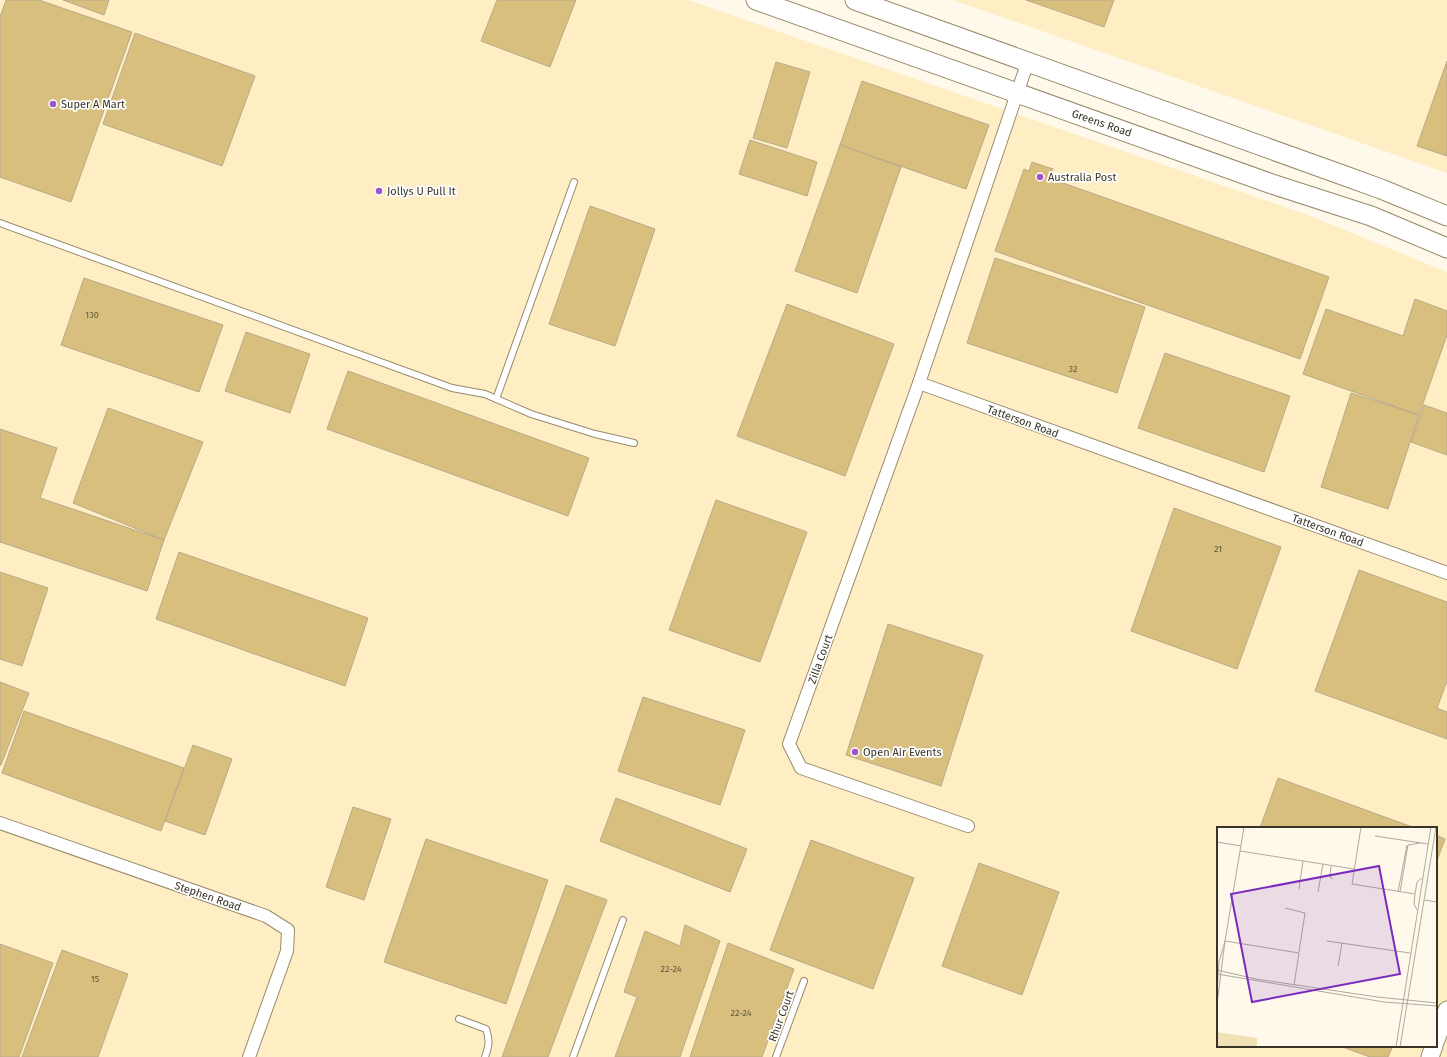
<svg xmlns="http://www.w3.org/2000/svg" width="1447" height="1057" font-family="'Fira Sans',sans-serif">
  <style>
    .built { fill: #ffeec4; fill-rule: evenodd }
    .building { fill: #d9bf7e; stroke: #b7aa8a }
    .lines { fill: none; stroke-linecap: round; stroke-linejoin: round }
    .lane-casing { stroke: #978b6b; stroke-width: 8 }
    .street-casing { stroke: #978b6b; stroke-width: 14 }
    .secondary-casing { stroke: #978b6b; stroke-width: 19 }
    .primary-casing { stroke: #978b6b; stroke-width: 21 }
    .lane { stroke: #fff; stroke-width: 6 }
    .street { stroke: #fff; stroke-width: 12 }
    .secondary { stroke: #fff; stroke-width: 17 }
    .primary { stroke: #fff; stroke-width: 19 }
    .poi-dot { fill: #9e54c7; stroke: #fff; stroke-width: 1.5 }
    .labels { text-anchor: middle; stroke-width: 3.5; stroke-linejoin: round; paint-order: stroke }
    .number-label { font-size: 9px; fill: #61573d }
    .poi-label { font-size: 11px; fill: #393427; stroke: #fff; text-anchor: start }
    .street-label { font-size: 11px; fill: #393427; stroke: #fff }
    .inset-road { fill: none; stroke: #afaa9d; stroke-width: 1 }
    .view { fill: #7b2cbf; fill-opacity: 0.15; stroke: #7b2cbf; stroke-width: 2 }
    .inset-edge { fill: none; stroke: #393427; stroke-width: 2 }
  </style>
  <rect width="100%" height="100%" fill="#fef9eb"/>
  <g class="built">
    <path d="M0,0h688l620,215 139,57v785h-1447zM1218,828h218v218h-218z"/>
    <polygon points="953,0 1447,0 1447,173"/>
  </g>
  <g class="building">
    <polygon points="6,0 39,0 132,32 71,202 0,177 0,17"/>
    <polygon points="63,0 109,0 104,15"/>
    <polygon points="497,0 576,0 550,67 481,41"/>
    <polygon points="1026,0 1114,0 1104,27"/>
    <polygon points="135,33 255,76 222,166 103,124"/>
    <polygon points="1447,61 1447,156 1417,146"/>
    <polygon points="776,62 810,72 787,148 753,138"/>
    <polygon points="862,81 989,125 966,189 840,145"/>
    <polygon points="750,140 817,162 807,196 739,174"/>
    <polygon points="840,145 901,167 857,293 795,271"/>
    <polygon points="1032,162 1053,169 1049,178 1329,277 1300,359 995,251 1024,169 1029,171"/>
    <polygon points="590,206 655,229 615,346 549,324"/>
    <polygon points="995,258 1145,307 1117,393 967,343"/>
    <polygon points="84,278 223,325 199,392 61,345"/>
    <polygon points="1415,299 1447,311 1447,335 1419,415 1303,374 1326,309 1403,336"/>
    <polygon points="787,304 894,344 845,476 737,436"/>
    <polygon points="246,332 310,354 290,413 225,391"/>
    <polygon points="1165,353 1290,396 1264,472 1138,428"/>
    <polygon points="348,371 589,458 568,516 327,429"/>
    <polygon points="1351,393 1419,415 1388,509 1321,487"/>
    <polygon points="1424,405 1447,413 1447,455 1411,442"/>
    <polygon points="108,408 203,442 164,540 73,503"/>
    <polygon points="0,429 57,448 40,498 164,540 147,591 0,542"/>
    <polygon points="716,500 807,532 760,662 669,630"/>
    <polygon points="1174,508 1281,547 1237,669 1131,631"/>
    <polygon points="179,552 368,618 345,686 156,619"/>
    <polygon points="1359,570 1447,602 1447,681 1437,708 1447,712 1447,739 1315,691"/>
    <polygon points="0,572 48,588 22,666 0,659"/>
    <polygon points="888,624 983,655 941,786 846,755"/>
    <polygon points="0,682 29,693 1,765 0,765"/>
    <polygon points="643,697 745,730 720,805 618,771"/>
    <polygon points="24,711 184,768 161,831 2,773"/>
    <polygon points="193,745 232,759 205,835 165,821"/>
    <polygon points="1278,778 1415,828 1260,828"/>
    <polygon points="616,798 747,849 730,892 600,841"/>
    <polygon points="353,807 391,819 364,900 326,887"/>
    <polygon points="1436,835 1445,839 1436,863"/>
    <polygon points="426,839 548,880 506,1004 384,962"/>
    <polygon points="811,840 914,878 873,989 770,950"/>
    <polygon points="979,863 1059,892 1022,995 942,966"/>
    <polygon points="566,885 607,900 548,1057 502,1057"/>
    <polygon points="685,925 720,941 680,1057 615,1057 637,997 624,992 645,931 680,946"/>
    <polygon points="728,943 794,969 762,1057 690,1057"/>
    <polygon points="0,944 53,963 19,1057 0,1057"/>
    <polygon points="62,950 128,974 98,1057 22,1057"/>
    <polygon points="1340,1046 1393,1046 1388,1057 1370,1057"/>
  </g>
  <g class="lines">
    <defs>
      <g id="lane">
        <polyline points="0,223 452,388 485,394 531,414 595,434 634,443"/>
        <polyline points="496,399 574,182"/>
        <path d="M459,1019l27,10c4,11 3,17 -1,28"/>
        <polyline points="573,1057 623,920"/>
        <polyline points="776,1057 804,981"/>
      </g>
      <g id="street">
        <polyline points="1028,61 919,383 1447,573"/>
        <polyline points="919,383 789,744 801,768 968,826"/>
        <polyline points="0,823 266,916 288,930 287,951 249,1057"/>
      </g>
      <g id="secondary">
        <polyline points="1436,1040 1447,1010"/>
        <polyline points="1430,1057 1434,1046"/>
      </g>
      <g id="primary">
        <polyline points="756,0 1272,184 1371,216 1447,248"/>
        <polyline points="855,0 1348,177 1381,189 1447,216"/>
      </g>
    </defs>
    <use href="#lane" class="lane-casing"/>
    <use href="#street" class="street-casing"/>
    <use href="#secondary" class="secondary-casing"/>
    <use href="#primary" class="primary-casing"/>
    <use href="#lane" class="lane"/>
    <use href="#street" class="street"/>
    <use href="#secondary" class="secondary"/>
    <use href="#primary" class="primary"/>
  </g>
  <g class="poi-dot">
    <circle cx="53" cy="104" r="4"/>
    <circle cx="1040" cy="177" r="4"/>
    <circle cx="379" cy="191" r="4"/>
    <circle cx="855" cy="752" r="4"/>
  </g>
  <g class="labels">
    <g class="number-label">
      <text x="92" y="318">130</text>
      <text x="1073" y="372">32</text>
      <text x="1218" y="552">21</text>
      <text x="671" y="972">22-24</text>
      <text x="95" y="982">15</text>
      <text x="741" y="1016">22-24</text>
    </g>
    <g class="poi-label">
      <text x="61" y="108">Super A Mart</text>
      <text x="1048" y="181">Australia Post</text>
      <text x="387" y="195">Jollys U Pull It</text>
      <text x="863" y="756">Open Air Events</text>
    </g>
    <g class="street-label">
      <text transform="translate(1102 123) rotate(19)" y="4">Greens Road</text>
      <text transform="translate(1023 421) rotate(20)" y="4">Tatterson Road</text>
      <text transform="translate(1328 530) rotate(20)" y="4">Tatterson Road</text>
      <text transform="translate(820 659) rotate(-70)" y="4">Zilla Court</text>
      <text transform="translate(208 896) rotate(19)" y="4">Stephen Road</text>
      <text transform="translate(781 1016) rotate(-70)" y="4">Rhur Court</text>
    </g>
  </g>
  <g transform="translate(1217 827)">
    <rect width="220" height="220" fill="#fef9eb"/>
    <path d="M0,205l40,6v9h-40z" fill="#f3e1b6"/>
    <path class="inset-road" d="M144,0l-9,57 63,10M158,9l53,8M0,15l24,4M23,24l114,18M114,39l-1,11 3,2M82,62l4,-28M101,65l5,-28M181,65l9,-47M183,65l8,-47 12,-2M207,73l13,2M68,81l20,5 -6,39M200,83l-3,-6 1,-10 2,-12 5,-4M8,114l74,12 -5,32M110,114l83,12M121,139l4,-23M0,143l39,9 121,18 60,6M0,147l167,28 53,4M0,166l2,-31 6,-21 19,-114M0,177l8,-63M179,220l35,-220M183,220l36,-220"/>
    <path class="view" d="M162,39l21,108 -148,28 -21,-108z"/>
    <rect width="220" height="220" class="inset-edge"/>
  </g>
</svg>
